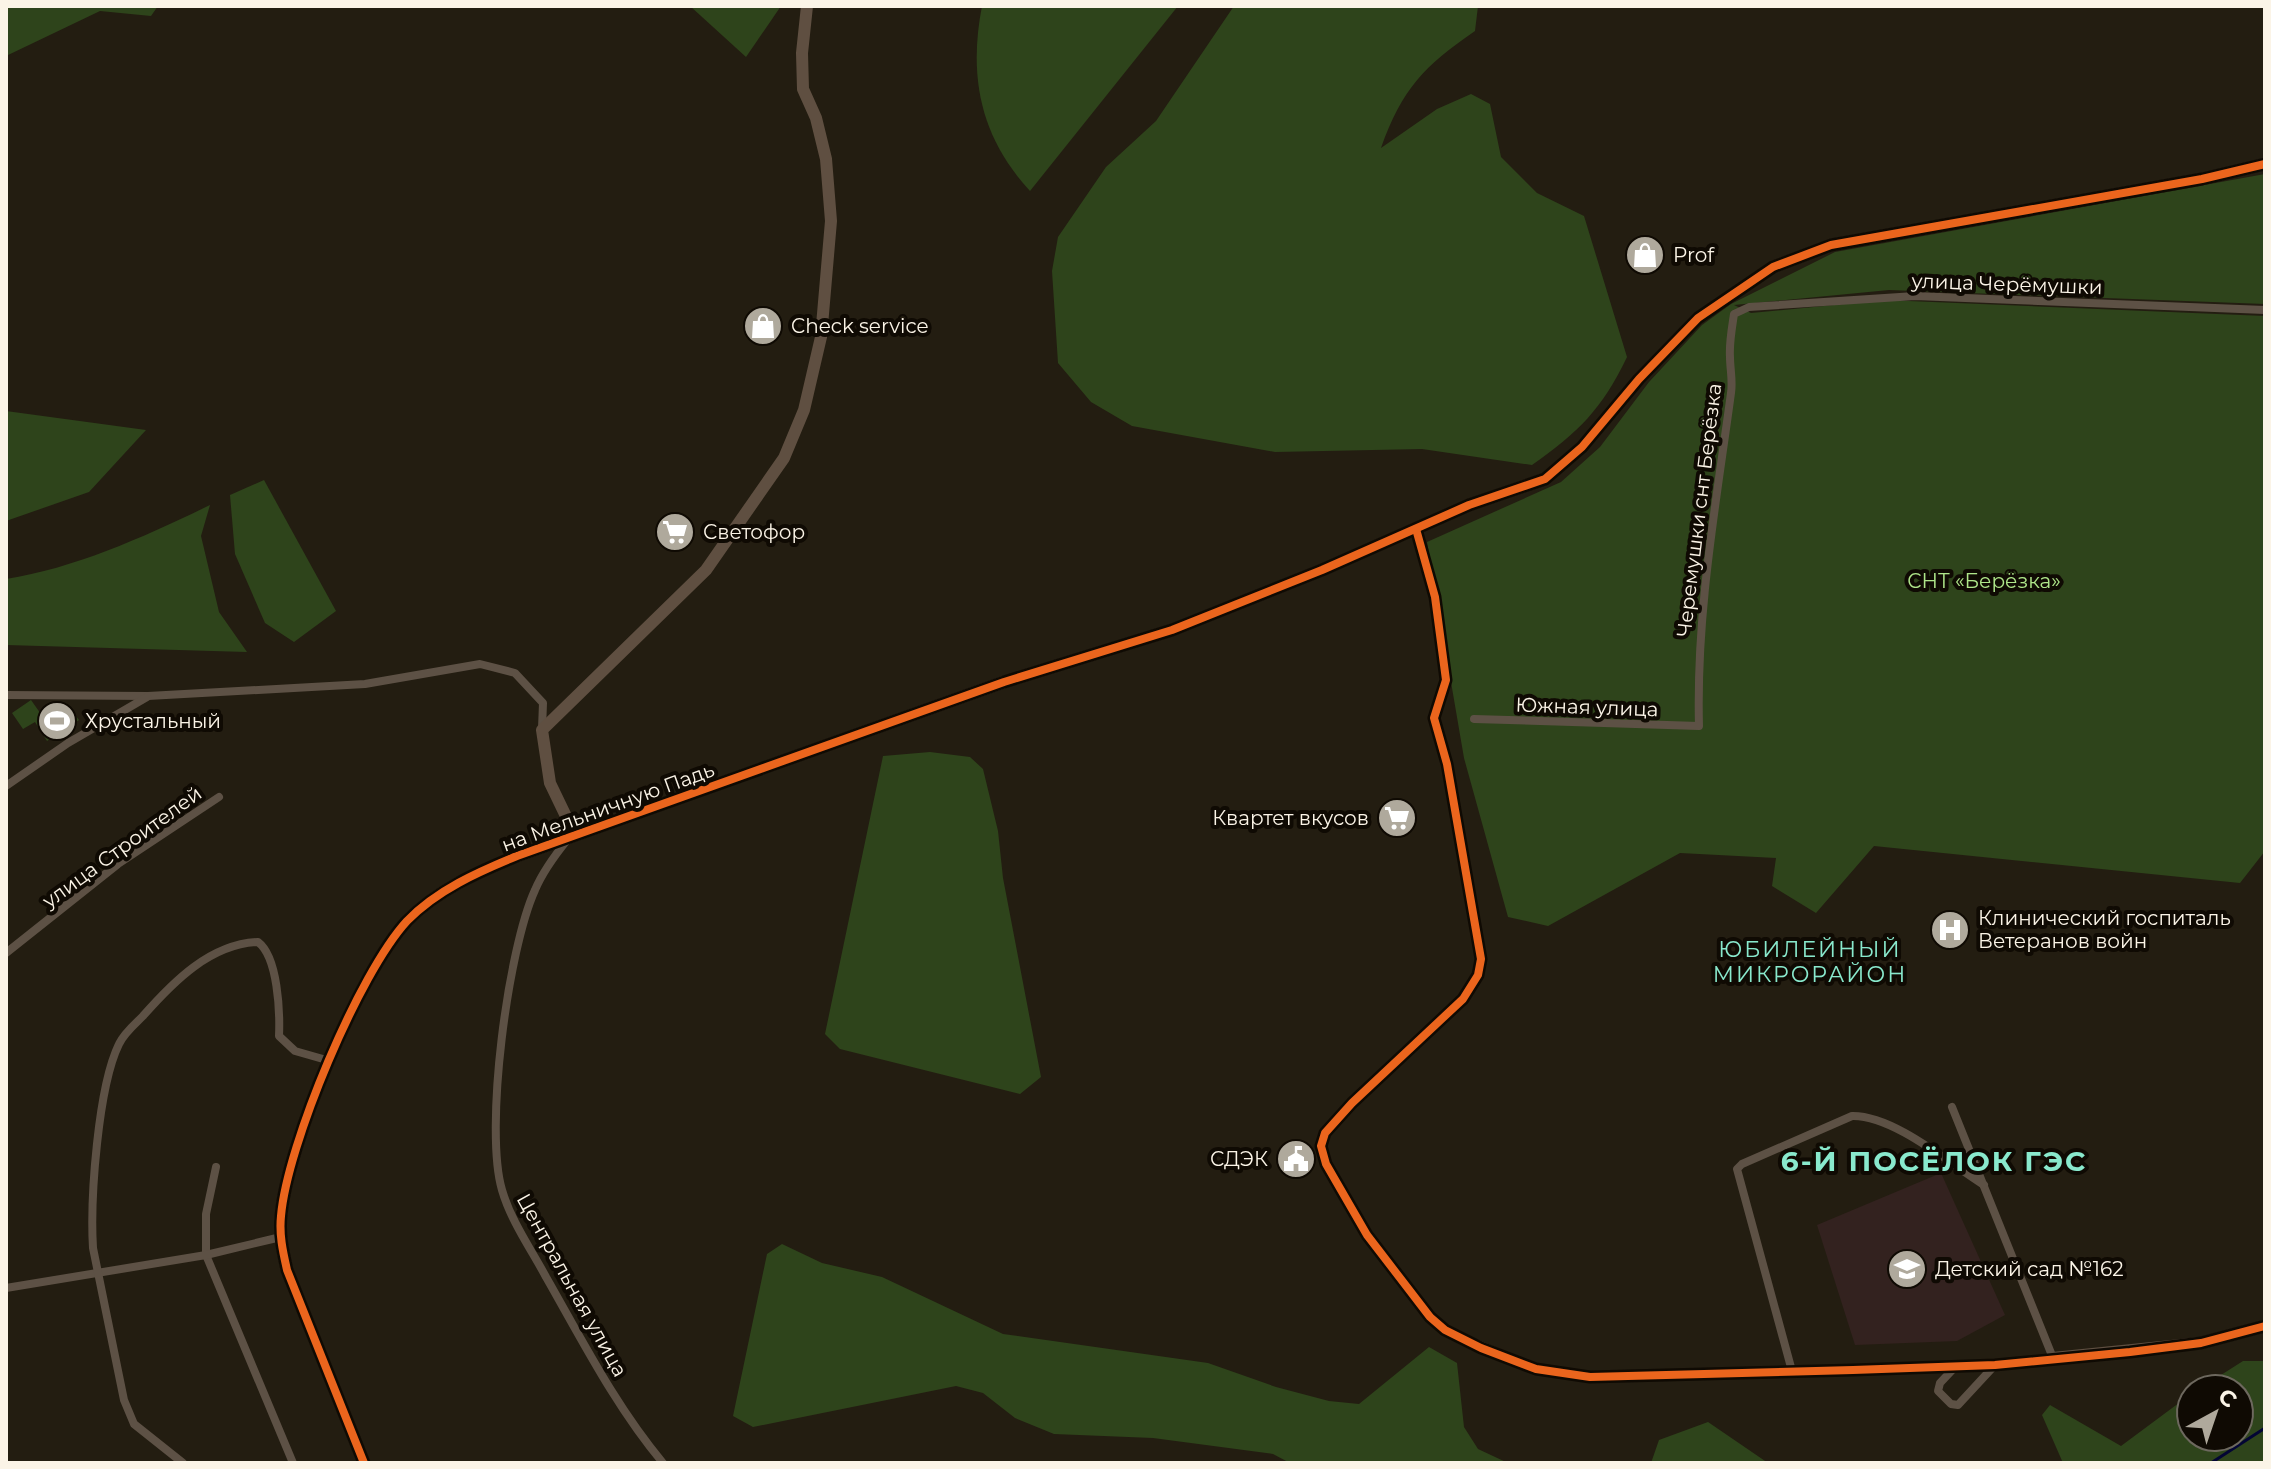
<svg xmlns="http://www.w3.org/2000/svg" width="2271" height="1469" font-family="Montserrat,sans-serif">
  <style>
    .education { fill: #33221f }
    .green { fill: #2e441b }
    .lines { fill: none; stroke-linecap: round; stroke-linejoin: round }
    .stream { stroke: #030534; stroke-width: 3 }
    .street { stroke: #5d5145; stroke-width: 8 }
    .secondary { stroke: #5f4f41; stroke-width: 12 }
    .cycleway-casing { stroke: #0f0a03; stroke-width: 13 }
    .cycleway { stroke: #eb651d; stroke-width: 8 }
    .labels { text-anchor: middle; stroke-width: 8; stroke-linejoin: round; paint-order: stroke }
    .poi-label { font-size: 20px; fill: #fbf4e7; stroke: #0f0a03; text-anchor: start }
    .street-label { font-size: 20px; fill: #fbf4e7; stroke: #0f0a03 }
    .park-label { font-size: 20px; fill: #afe68a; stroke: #0f0a03 }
    .neighbourhood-label { font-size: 22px; letter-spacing: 2px; fill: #89e9cd; stroke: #0f0a03 }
    .district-label { font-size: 28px; font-weight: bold; letter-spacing: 2px; fill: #89e9cd; stroke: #0f0a03 }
  </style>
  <rect width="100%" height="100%" fill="#231d11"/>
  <polygon class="education" points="1941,1173 2005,1315 1957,1341 1855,1345 1817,1225"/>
  <g class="green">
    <polygon points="6,6 158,6 151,16 100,11 6,56"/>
    <polygon points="690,6 781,6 746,57"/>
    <path d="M982,6h196l-148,185c-49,-53 -62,-113 -48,-185z"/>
    <path d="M1234,6h244l-3,25c-51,35 -73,58 -94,117l56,-39 34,-15 19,10 11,53 36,36 47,23 43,141c-25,52 -48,75 -95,108l-110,-16 -147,3 -143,-26 -41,-24 -33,-39 -6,-92 6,-34 48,-70 50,-46z"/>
    <polygon points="2265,174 2265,304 1889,290 1734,305 1751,313 1885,300 2265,316 2265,851 2240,883 1874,846 1816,913 1772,886 1776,858 1680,853 1548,926 1508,917 1464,758 1427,542 1561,482 1600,447 1649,382 1702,325 1731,304 1835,252"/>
    <polygon points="6,411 146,430 89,492 6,521"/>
    <polygon points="264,480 336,611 294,642 265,623 235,554 230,495"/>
    <path d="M210,505l-9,31 18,76 28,40 -241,-7v-66c70,-11 140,-43 204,-74z"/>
    <polygon points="31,700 43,717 66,703 79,720 47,741 35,722 23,729 12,713"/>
    <polygon points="930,752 970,757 983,769 998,831 1003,878 1041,1077 1020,1094 840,1049 825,1034 883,756"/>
    <polygon points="782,1244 822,1263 882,1277 1003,1334 1208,1363 1276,1387 1329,1401 1359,1404 1429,1347 1457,1363 1464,1427 1478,1449 1508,1463 1290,1463 1273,1454 1153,1438 1054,1434 1015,1418 983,1393 956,1386 753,1427 733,1416 767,1254"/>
    <polygon points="2243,1361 2265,1361 2265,1463 2063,1463 2042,1415 2050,1405 2121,1446 2191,1394 2191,1437 2239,1437 2239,1389 2199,1389"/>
    <polygon points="1708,1422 1768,1463 1651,1463 1659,1440"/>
  </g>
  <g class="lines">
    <polyline class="stream" points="2211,1463 2265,1428"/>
    <g class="street">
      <polyline points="1416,529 1435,597 1446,680 1434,718 1447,764 1481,959 1478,975 1463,999 1352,1103 1325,1133 1321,1146 1326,1164 1367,1235 1430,1317 1445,1330 1536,1369 1590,1377 1987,1365 2053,1358 1952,1107"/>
      <polyline points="6,695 148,696 365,684 480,664 515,673 543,703 542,729"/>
      <path d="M1474,719l225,7c-3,-113 17,-222 32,-333 2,-12 -1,-24 -1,-36 -1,-14 2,-29 4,-43l15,-7 166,-11 350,14"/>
      <polyline points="6,786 68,743 147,697"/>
      <path d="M568,839c-13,16 -25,32 -33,51 -27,59 -51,239 -33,300 9,31 29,59 44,87 36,63 70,130 117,186"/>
      <polyline points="6,953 118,864 219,797"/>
      <polyline points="216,1167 206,1214 206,1255 293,1463"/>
      <polyline points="6,1288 206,1255 281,1237"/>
      <polyline points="1956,1366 1940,1383 1938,1391 1951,1404 1958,1405 1995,1365"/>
      <path d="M1792,1371l-55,-202 5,-5 110,-48c41,-1 97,47 132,69"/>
      <path d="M183,1463l-49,-39 -10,-24 -31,-152c-3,-49 5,-161 26,-204 5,-11 16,-20 24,-28 30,-34 67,-72 115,-74 20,15 22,70 21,94l16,15 35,10"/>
    </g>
    <g class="secondary">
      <polyline points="575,835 550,783 542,730 706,570 784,458 804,410 821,337 831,221 826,159 816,118 803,89 802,53 807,6"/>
      <polyline points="2053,1358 2201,1343 2265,1326"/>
      <path d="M364,1463l-77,-193c-4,-18 -8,-35 -6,-54 6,-71 78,-243 126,-295 30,-31 71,-49 110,-65l487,-174 168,-52 150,-60 147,-65 76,-26 37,-32 57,-68 59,-61 75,-51 58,-22 371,-66 63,-15"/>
    </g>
    <defs>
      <g id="cycleway">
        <polyline points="1416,529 1435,597 1446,680 1434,718 1447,764 1481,959 1478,975 1463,999 1352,1103 1325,1133 1321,1146 1326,1164 1367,1235 1430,1317 1445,1330 1481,1348 1536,1369 1590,1377 1853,1370 1995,1365 2130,1352 2201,1343 2265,1326"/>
        <path d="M364,1463l-77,-193c-4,-18 -8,-35 -6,-54 6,-71 78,-243 126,-295 30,-31 71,-49 110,-65l487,-174 168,-52 150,-60 147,-65 76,-26 37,-32 57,-68 59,-61 75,-51 58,-22 371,-66 63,-15"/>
      </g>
    </defs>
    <use href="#cycleway" class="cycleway-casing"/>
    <use href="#cycleway" class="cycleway"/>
  </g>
  <defs>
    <symbol id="shop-disc" viewBox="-11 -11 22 22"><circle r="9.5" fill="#afa99c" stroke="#0f0a03"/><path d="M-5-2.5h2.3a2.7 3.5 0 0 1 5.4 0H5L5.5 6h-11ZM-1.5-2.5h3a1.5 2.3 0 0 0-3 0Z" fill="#fff"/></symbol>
    <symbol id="supermarket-disc" viewBox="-11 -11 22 22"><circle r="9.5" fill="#afa99c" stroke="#0f0a03"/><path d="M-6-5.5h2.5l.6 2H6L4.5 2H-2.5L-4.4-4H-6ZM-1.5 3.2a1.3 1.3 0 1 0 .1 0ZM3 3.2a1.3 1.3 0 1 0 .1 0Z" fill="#fff"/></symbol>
    <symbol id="stadium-disc" viewBox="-11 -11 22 22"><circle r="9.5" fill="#afa99c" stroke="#0f0a03"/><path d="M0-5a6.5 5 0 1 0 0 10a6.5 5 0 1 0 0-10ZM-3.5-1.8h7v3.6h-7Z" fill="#fff"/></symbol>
    <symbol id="hospital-disc" viewBox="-11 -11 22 22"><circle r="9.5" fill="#afa99c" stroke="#0f0a03"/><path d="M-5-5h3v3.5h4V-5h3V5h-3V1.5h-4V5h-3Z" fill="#fff"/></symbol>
    <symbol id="civic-disc" viewBox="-11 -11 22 22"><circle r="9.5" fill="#afa99c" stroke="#0f0a03"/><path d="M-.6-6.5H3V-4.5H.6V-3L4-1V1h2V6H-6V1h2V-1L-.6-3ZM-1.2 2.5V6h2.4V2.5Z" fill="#fff"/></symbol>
    <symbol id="school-disc" viewBox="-11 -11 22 22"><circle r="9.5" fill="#afa99c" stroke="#0f0a03"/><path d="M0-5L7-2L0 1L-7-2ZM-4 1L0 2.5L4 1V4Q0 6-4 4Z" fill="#fff"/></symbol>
  </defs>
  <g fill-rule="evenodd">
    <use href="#shop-disc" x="1623" y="233" width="44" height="44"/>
    <use href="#shop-disc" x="741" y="304" width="44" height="44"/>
    <use href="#supermarket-disc" x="653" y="510" width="44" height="44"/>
    <use href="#stadium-disc" x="35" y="699" width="44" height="44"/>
    <use href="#supermarket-disc" x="1375" y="796" width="44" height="44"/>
    <use href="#hospital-disc" x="1928" y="908" width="44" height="44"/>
    <use href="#civic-disc" x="1274" y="1137" width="44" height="44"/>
    <use href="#school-disc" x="1885" y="1247" width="44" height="44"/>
  </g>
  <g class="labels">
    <g class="poi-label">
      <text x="1673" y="262">Prof</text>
      <text x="791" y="333">Check service</text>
      <text x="703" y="539">Светофор</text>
      <text x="85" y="728">Хрустальный</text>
      <text x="1369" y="825" text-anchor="end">Квартет вкусов</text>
      <text x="1978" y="925">Клинический госпиталь<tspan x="1978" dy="23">Ветеранов войн</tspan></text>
      <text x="1268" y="1166" text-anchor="end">СДЭК</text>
      <text x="1935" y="1276">Детский сад №162</text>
    </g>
    <g class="street-label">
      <text transform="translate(2007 284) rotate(2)" y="7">улица Черёмушки</text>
      <text transform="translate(1699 510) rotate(-83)" y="7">Черемушки снт Берёзка</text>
      <text transform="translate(1587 707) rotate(2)" y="7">Южная улица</text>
      <text transform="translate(608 807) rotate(-20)" y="7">на Мельничную Падь</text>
      <text transform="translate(122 847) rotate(-36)" y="7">улица Строителей</text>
      <text transform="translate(572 1285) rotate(61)" y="7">Центральная улица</text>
    </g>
    <g class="park-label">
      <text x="1984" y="588">СНТ «Берёзка»</text>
    </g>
    <g class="neighbourhood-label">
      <text x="1810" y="957">ЮБИЛЕЙНЫЙ<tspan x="1810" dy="25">МИКРОРАЙОН</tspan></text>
    </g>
    <g class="district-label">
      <text x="1934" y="1171">6-Й ПОСЁЛОК ГЭС</text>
    </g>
  </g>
  <rect width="2271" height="1469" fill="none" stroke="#fbf4e7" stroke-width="16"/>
  <g transform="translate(2215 1413) rotate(40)"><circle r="38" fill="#0f0a03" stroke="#6d685e" stroke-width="2"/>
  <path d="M0-6L14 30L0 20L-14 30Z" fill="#afa99c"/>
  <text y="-12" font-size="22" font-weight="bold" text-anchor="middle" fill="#fbf4e7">С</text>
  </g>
</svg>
